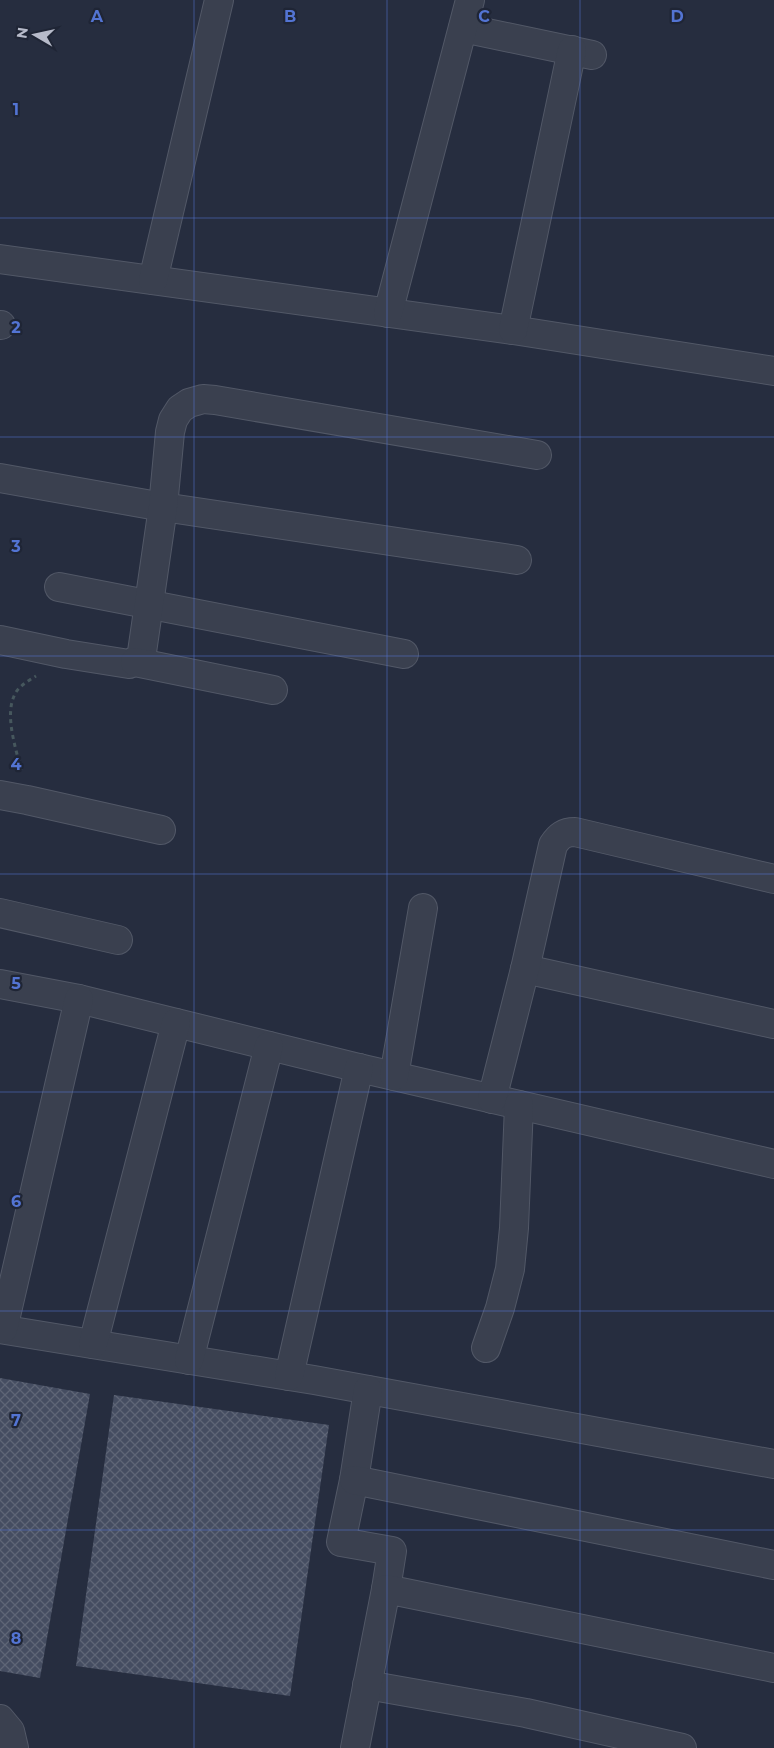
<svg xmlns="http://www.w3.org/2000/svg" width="774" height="1748" font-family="Montserrat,sans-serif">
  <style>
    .building { fill: url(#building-cross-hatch) }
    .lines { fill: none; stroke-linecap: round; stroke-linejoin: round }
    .minor-casing { stroke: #525867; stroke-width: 30 }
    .path { stroke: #46575d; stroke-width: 3; stroke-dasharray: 4 4; stroke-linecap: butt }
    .minor { stroke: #3a404f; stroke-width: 28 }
    .grid { fill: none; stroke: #5374d3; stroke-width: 1; stroke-opacity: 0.55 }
    .grid-label { font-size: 16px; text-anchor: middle; font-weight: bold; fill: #5374d3; stroke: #1f2535; stroke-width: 4.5; stroke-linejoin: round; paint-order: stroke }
  </style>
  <defs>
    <pattern id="building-cross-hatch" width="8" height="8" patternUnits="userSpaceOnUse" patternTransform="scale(1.25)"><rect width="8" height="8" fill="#454d61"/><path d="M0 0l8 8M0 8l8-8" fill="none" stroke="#5e6576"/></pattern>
  </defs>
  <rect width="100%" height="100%" fill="#262d3f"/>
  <g class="building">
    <polygon points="0,1378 90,1394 40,1678 0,1671"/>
    <polygon points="114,1395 329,1425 290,1696 76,1666"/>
  </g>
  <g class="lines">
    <defs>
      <g id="minor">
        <polyline points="463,28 592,55"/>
        <polyline points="0,259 513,330 774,371"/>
        <polyline points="153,280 219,0"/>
        <polyline points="388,313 470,0"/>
        <polyline points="0,325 1,325"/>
        <polyline points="513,330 572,50"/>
        <polyline points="0,478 163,507 517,560"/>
        <polyline points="59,587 404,654"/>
        <polyline points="0,640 66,654 129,664 140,658 142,652 163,507 170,432 173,420 180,409 189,403 203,399 215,400 537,455"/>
        <polyline points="135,662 273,690"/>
        <polyline points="0,795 27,800 161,830"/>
        <polyline points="0,913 118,940"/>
        <polyline points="525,969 774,1024"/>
        <polyline points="0,984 79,999 359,1068 774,1164"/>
        <polyline points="394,1076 423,908"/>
        <path d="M492,1099l33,-130 28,-124c6,-9 11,-13 22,-13l199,47"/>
        <polyline points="0,1329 314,1380 774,1464"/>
        <polyline points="3,1329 79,999"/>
        <polyline points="93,1344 176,1023"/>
        <polyline points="486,1348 500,1308 510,1269 514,1228 519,1105"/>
        <polyline points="189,1360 269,1046"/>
        <polyline points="289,1376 359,1068"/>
        <polyline points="368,1390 354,1480 341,1542 392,1551 386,1589"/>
        <polyline points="354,1480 774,1565"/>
        <polyline points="367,1685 526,1713 682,1748"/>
        <polyline points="0,1719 10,1731 14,1748"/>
        <polyline points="355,1748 386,1589 774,1668"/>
      </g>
    </defs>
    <use href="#minor" class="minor-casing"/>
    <path class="path" d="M21,770c-5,-22 -17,-55 -6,-76 4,-8 13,-13 21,-18"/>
    <use href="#minor" class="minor"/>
  </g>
  <path class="grid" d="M194,0v1748M387,0v1748M580,0v1748M0,218h774M0,437h774M0,656h774M0,874h774M0,1092h774M0,1311h774M0,1530h774"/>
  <g class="grid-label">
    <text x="97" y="22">A</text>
    <text x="290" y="22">B</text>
    <text x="484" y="22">C</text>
    <text x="677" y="22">D</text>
    <text x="16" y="115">1</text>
    <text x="16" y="333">2</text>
    <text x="16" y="552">3</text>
    <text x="16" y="770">4</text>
    <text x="16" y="989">5</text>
    <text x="16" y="1207">6</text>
    <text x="16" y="1426">7</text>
    <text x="16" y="1644">8</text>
  </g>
  <g transform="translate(35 35) rotate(279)" stroke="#1f2535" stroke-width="4" paint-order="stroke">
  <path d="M0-4L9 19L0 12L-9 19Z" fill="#b7bbca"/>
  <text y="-8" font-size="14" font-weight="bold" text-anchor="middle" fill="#b7bbca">N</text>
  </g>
</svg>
